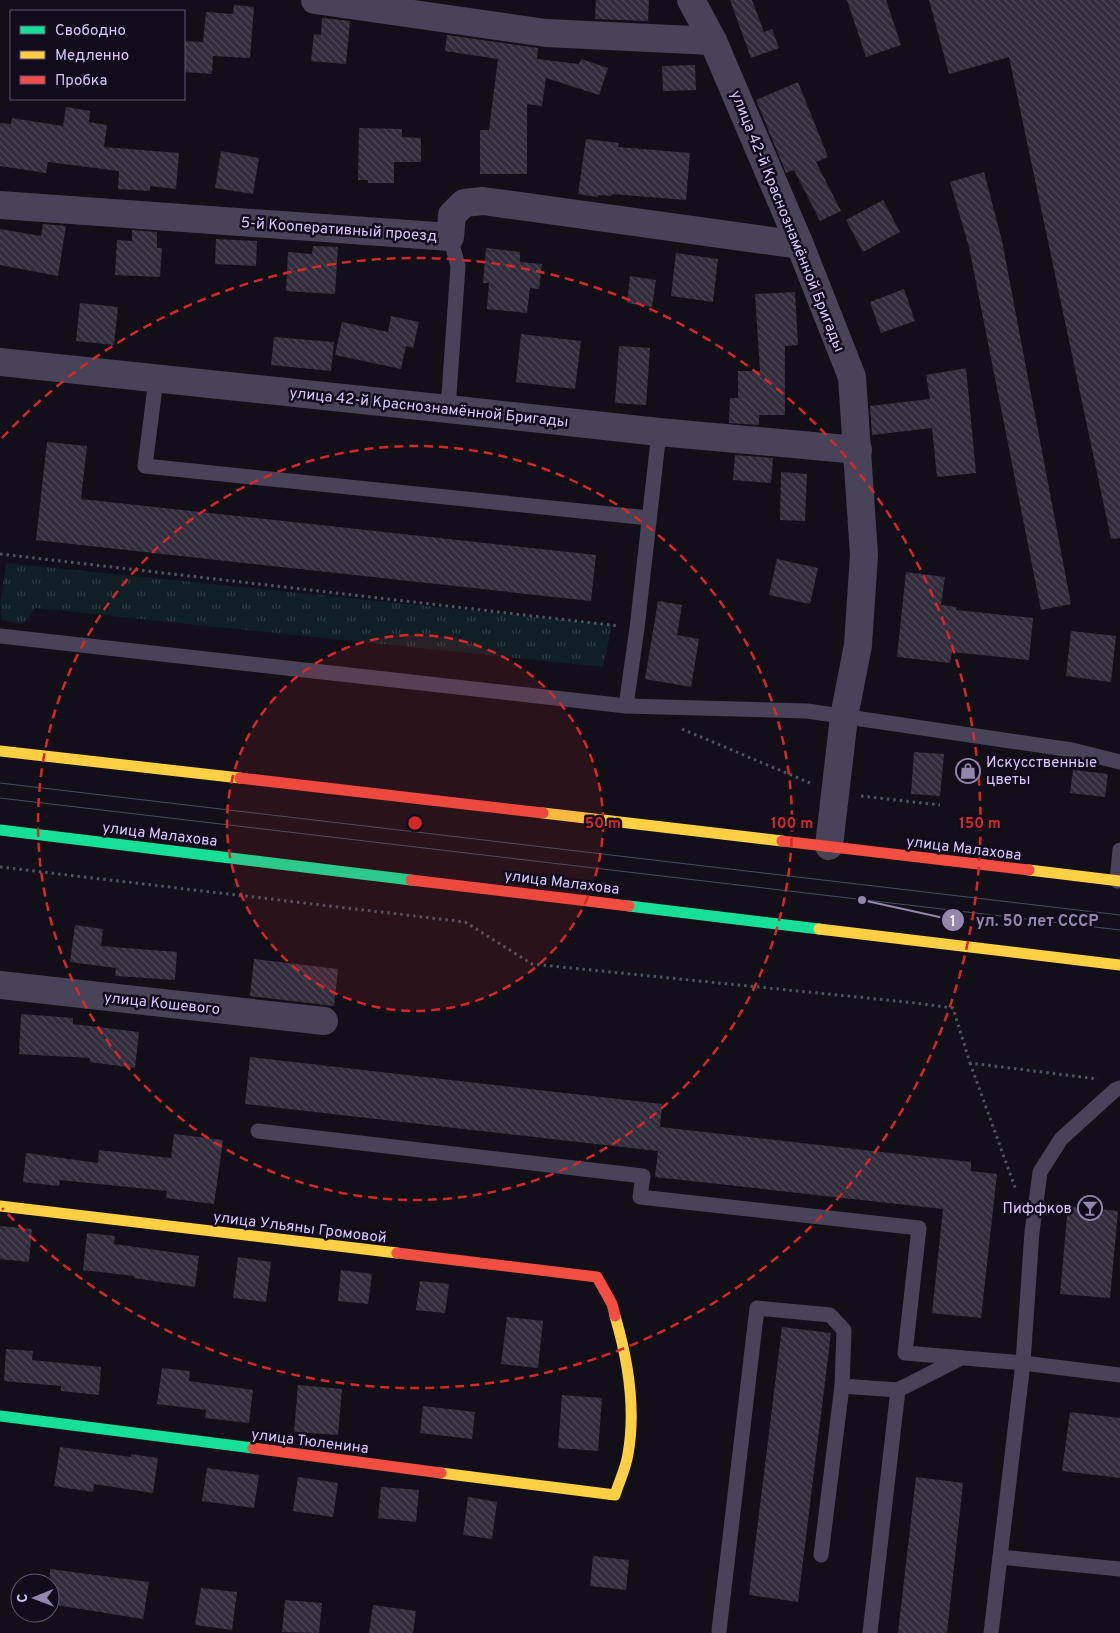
<svg xmlns="http://www.w3.org/2000/svg" width="1120" height="1633" font-family="Overpass,sans-serif">
  <style>
    .grass { fill: url(#grass-tufts) }
    .building { fill: url(#building-back-hatch) }
    .lines { fill: none; stroke-linecap: round; stroke-linejoin: round }
    .path { stroke: #4e5666; stroke-width: 3; stroke-dasharray: 2.5 4; stroke-linecap: butt }
    .lane { stroke: #494359; stroke-width: 15 }
    .street { stroke: #494359; stroke-width: 28 }
    .fast { stroke: #16e098; stroke-width: 11 }
    .slow { stroke: #ffcf43; stroke-width: 11 }
    .jam { stroke: #f24e42; stroke-width: 11 }
    .tram { stroke: #434f64; stroke-width: 1 }
    .ring { fill: none; stroke: #d62828; stroke-width: 2.5; stroke-dasharray: 9 6 }
    .labels { text-anchor: middle; stroke-width: 5; stroke-linejoin: round; paint-order: stroke }
    .street-label { font-size: 15px; fill: #dac6ff; stroke: #120b1c }
    .poi-label { font-size: 15px; fill: #dac6ff; stroke: #120b1c; text-anchor: start }
    .centre { fill: #d62828; stroke: #120b1c; stroke-width: 2.5 }
    .ring-label { font-size: 15px; text-anchor: middle; font-weight: bold; fill: #d62828; stroke: #120b1c; stroke-width: 5; stroke-linejoin: round; paint-order: stroke }
    .leader { fill: none; stroke: #9486ae; stroke-width: 2 }
    .callout-dot { fill: #9486ae; stroke: #120b1c; stroke-width: 2 }
    .mark-label { font-size: 15px; text-anchor: middle; font-weight: bold; fill: #fff }
    .callout-label { font-size: 16px; text-anchor: middle; font-weight: bold; fill: #9486ae; stroke: #120b1c; stroke-width: 5; stroke-linejoin: round; paint-order: stroke }
  </style>
  <defs>
    <pattern id="grass-tufts" width="24" height="20" patternUnits="userSpaceOnUse" patternTransform="scale(1.25)"><rect width="24" height="20" fill="#0f1f24"/><path d="M3 7l-1-3M5 7V3M7 7l1-3M15 17l-1-3M17 17v-4M19 17l1-3" fill="none" stroke="#313e45"/></pattern>
    <pattern id="building-back-hatch" width="6" height="6" patternUnits="userSpaceOnUse" patternTransform="scale(1.25)"><rect width="6" height="6" fill="#322b3c"/><path d="M-1 5l2 2M0 0l6 6M5-1l2 2" fill="none" stroke="#4f4859"/></pattern>
  </defs>
  <rect width="100%" height="100%" fill="#130f18"/>
  <polygon class="grass" points="6,563 612,625 603,667 35,608 26,622 20,624 2,620 0,604"/>
  <g class="building">
    <polygon points="596,0 649,0 648,21 595,19"/>
    <polygon points="730,0 752,0 764,32 772,29 779,48 751,58"/>
    <polygon points="847,0 886,0 901,45 866,57"/>
    <polygon points="929,0 1120,0 1120,538 1111,539 1009,57 949,74"/>
    <polygon points="234,5 254,7 250,58 213,56 212,74 184,72 184,41 203,42 206,12 233,14"/>
    <polygon points="322,18 350,21 346,64 311,61 314,34 321,35"/>
    <polygon points="447,35 538,48 537,59 579,64 581,59 608,68 599,95 546,78 542,106 527,104 527,174 480,174 480,130 489,130 498,59 445,51"/>
    <polygon points="695,65 696,90 663,91 662,66"/>
    <polygon points="798,82 828,157 816,162 841,211 820,221 794,170 786,173 756,100"/>
    <polygon points="66,107 90,111 89,122 107,125 104,147 179,153 176,189 150,186 150,191 118,189 119,171 48,162 46,173 0,166 0,123 11,124 12,118 63,126"/>
    <polygon points="359,128 402,129 402,137 421,138 421,162 394,162 394,183 368,183 368,180 358,180"/>
    <polygon points="586,139 619,143 618,147 690,153 686,200 612,194 612,196 598,195 598,197 578,194"/>
    <polygon points="221,151 259,158 253,194 215,188"/>
    <polygon points="984,172 1002,241 1071,604 1041,610 969,247 950,182"/>
    <polygon points="883,200 900,232 863,252 846,220"/>
    <polygon points="43,224 66,226 58,276 0,265 0,229 41,236"/>
    <polygon points="132,230 157,232 157,248 162,248 160,277 115,275 117,240 132,241"/>
    <polygon points="216,239 257,241 256,266 215,264"/>
    <polygon points="313,246 338,247 335,294 286,291 288,252 312,254"/>
    <polygon points="486,248 520,252 520,262 542,264 539,289 530,288 527,313 487,309 489,283 483,283"/>
    <polygon points="676,253 718,259 713,302 671,296"/>
    <polygon points="630,276 656,280 652,307 627,303"/>
    <polygon points="904,289 915,321 881,333 870,302"/>
    <polygon points="795,292 798,345 785,346 785,415 759,415 759,425 729,423 730,398 738,398 738,371 760,371 755,294"/>
    <polygon points="80,303 118,307 114,345 76,341"/>
    <polygon points="391,316 419,322 413,348 406,346 401,369 335,355 342,322 388,332"/>
    <polygon points="521,334 581,341 575,389 516,382"/>
    <polygon points="274,337 334,342 331,371 271,365"/>
    <polygon points="619,346 650,348 646,405 615,403"/>
    <polygon points="966,368 976,473 937,477 932,428 872,435 870,406 930,399 926,375"/>
    <polygon points="47,442 87,446 81,499 596,555 591,601 36,540"/>
    <polygon points="735,455 773,458 771,483 733,480"/>
    <polygon points="781,472 807,474 805,521 780,520"/>
    <polygon points="777,559 818,568 810,604 769,595"/>
    <polygon points="906,572 945,577 941,605 957,607 956,610 1033,618 1029,660 952,652 950,663 897,657"/>
    <polygon points="658,601 682,605 677,635 699,639 691,687 645,679"/>
    <polygon points="1071,631 1116,636 1111,682 1066,676"/>
    <polygon points="914,752 944,754 940,796 911,794"/>
    <polygon points="1073,770 1108,774 1105,797 1070,793"/>
    <polygon points="75,925 103,929 101,946 177,952 175,980 115,976 116,968 70,962"/>
    <polygon points="254,959 338,969 334,1006 250,996"/>
    <polygon points="21,1014 73,1018 73,1024 139,1032 135,1068 90,1062 90,1058 19,1054"/>
    <polygon points="250,1057 662,1104 660,1127 971,1162 971,1171 997,1174 981,1318 932,1313 943,1209 655,1177 658,1151 245,1104"/>
    <polygon points="174,1134 223,1140 214,1204 166,1198 167,1191 60,1180 59,1186 23,1182 26,1153 98,1163 99,1150 171,1158"/>
    <polygon points="1068,1206 1118,1211 1110,1298 1060,1294"/>
    <polygon points="0,1226 32,1229 29,1262 0,1259"/>
    <polygon points="87,1233 115,1236 114,1244 199,1256 195,1287 134,1278 134,1276 83,1270"/>
    <polygon points="238,1257 271,1262 266,1302 233,1298"/>
    <polygon points="341,1270 372,1274 368,1304 338,1301"/>
    <polygon points="420,1281 449,1284 445,1313 416,1310"/>
    <polygon points="507,1317 543,1321 538,1368 501,1364"/>
    <polygon points="782,1327 831,1333 798,1602 749,1595"/>
    <polygon points="6,1349 33,1351 32,1360 101,1367 99,1395 61,1391 61,1386 4,1381"/>
    <polygon points="162,1368 190,1371 189,1381 253,1390 249,1423 205,1418 206,1410 157,1404"/>
    <polygon points="298,1385 342,1389 338,1435 294,1432"/>
    <polygon points="562,1395 602,1398 598,1451 558,1448"/>
    <polygon points="423,1406 475,1412 472,1439 420,1433"/>
    <polygon points="1070,1412 1120,1418 1120,1478 1062,1471"/>
    <polygon points="60,1447 131,1457 131,1454 158,1458 153,1493 94,1484 93,1492 54,1486"/>
    <polygon points="207,1468 259,1475 254,1508 202,1501"/>
    <polygon points="298,1477 338,1483 333,1517 293,1511"/>
    <polygon points="916,1477 963,1483 947,1633 898,1633"/>
    <polygon points="381,1487 419,1490 416,1522 378,1518"/>
    <polygon points="468,1497 497,1502 492,1539 463,1535"/>
    <polygon points="593,1556 629,1560 626,1590 590,1586"/>
    <polygon points="50,1569 149,1582 143,1619 50,1604"/>
    <polygon points="201,1588 237,1592 232,1630 195,1625"/>
    <polygon points="285,1600 322,1603 319,1633 282,1632"/>
    <polygon points="373,1605 416,1611 413,1633 369,1633"/>
  </g>
  <g class="lines">
    <g class="path">
      <polyline points="0,554 619,626"/>
      <polyline points="682,729 810,783"/>
      <polyline points="861,796 940,805"/>
      <polyline points="0,867 465,922 532,964 916,1003 953,1008 970,1063 1098,1079"/>
      <polyline points="970,1063 1016,1190"/>
    </g>
    <g class="lane">
      <polyline points="156,379 145,466 649,518"/>
      <polyline points="448,409 458,266 450,237"/>
      <polyline points="0,636 626,706 637,628 659,432"/>
      <polyline points="626,706 807,711 1072,750 1120,762"/>
      <polyline points="1117,881 1120,850"/>
      <polyline points="258,1131 643,1176 640,1197 919,1228 905,1353 1023,1363 1032,1232 1040,1172 1061,1139 1115,1090 1120,1088"/>
      <polyline points="821,1555 842,1386"/>
      <polyline points="1000,1557 1120,1569"/>
      <polyline points="719,1631 757,1308 830,1315 844,1330 842,1386 898,1390"/>
      <polyline points="870,1633 898,1390 961,1358"/>
      <polyline points="991,1633 1023,1363 1120,1375"/>
    </g>
    <g class="street">
      <polyline points="315,0 546,33 713,41"/>
      <polyline points="691,0 713,41 800,245 852,377 864,555 858,645 844,717 829,846"/>
      <polyline points="0,205 450,237 452,215 464,203 483,201 800,245"/>
      <polyline points="0,362 448,409 659,432 858,450"/>
      <polyline points="0,985 324,1021"/>
    </g>
    <g class="fast">
      <polyline points="0,830 411,880"/>
      <polyline points="629,906 819,929"/>
      <polyline points="0,1416 253,1448"/>
    </g>
    <g class="slow">
      <polyline points="0,751 240,778"/>
      <polyline points="543,813 782,841"/>
      <polyline points="1029,870 1120,881"/>
      <polyline points="819,929 1120,965"/>
      <polyline points="0,1206 397,1253"/>
      <path d="M441,1473l174,22c4,-13 11,-27 13,-41 8,-45 0,-94 -13,-138"/>
    </g>
    <g class="jam">
      <polyline points="240,778 543,813"/>
      <polyline points="782,841 1029,870"/>
      <polyline points="411,880 629,906"/>
      <polyline points="397,1253 597,1277 612,1304 615,1316"/>
      <polyline points="253,1448 441,1473"/>
    </g>
    <g class="tram">
      <polyline points="0,783 1120,915"/>
      <polyline points="0,798 1120,930"/>
    </g>
  </g>
  <circle cx="415" cy="823" r="188" fill="#d62828" fill-opacity=".12"/>
  <g class="ring">
    <circle cx="415" cy="823" r="188"/>
    <circle cx="415" cy="823" r="377"/>
    <path d="M2 438A565 565 0 1 1 2 1208"/>
  </g>
  <defs>
    <symbol id="shop-ring" viewBox="-11 -11 22 22"><circle r="9.5" fill="#120b1c" stroke="#9486ae" stroke-width="1.5"/><path d="M-5-2.5h2.3a2.7 3.5 0 0 1 5.4 0H5L5.5 6h-11ZM-1.5-2.5h3a1.5 2.3 0 0 0-3 0Z" fill="#9486ae"/></symbol>
    <symbol id="bar-ring" viewBox="-11 -11 22 22"><circle r="9.5" fill="#120b1c" stroke="#9486ae" stroke-width="1.5"/><path d="M-6-5H6L.8 .8V4.5H3.5V6h-7V4.5H-.8V.8Z" fill="#9486ae"/></symbol>
  </defs>
  <g fill-rule="evenodd">
    <use href="#shop-ring" x="954" y="757" width="28" height="28"/>
    <use href="#bar-ring" x="1076" y="1194" width="28" height="28"/>
  </g>
  <g class="labels">
    <g class="street-label">
      <text transform="translate(788 221) rotate(68)" y="5">улица 42-й Краснознамённой Бригады</text>
      <text transform="translate(339 229) rotate(4)" y="5">5-й Кооперативный проезд</text>
      <text transform="translate(429 407) rotate(6)" y="5">улица 42-й Краснознамённой Бригады</text>
      <text transform="translate(160 834) rotate(7)" y="5">улица Малахова</text>
      <text transform="translate(964 848) rotate(7)" y="5">улица Малахова</text>
      <text transform="translate(562 882) rotate(7)" y="5">улица Малахова</text>
      <text transform="translate(162 1003) rotate(6)" y="5">улица Кошевого</text>
      <text transform="translate(300 1227) rotate(7)" y="5">улица Ульяны Громовой</text>
      <text transform="translate(310 1441) rotate(7)" y="5">улица Тюленина</text>
    </g>
    <g class="poi-label">
      <text x="986" y="767">Искусственные<tspan x="986" dy="17">цветы</tspan></text>
      <text x="1072" y="1213" text-anchor="end">Пиффков</text>
    </g>
  </g>
  <circle cx="415" cy="823" r="8" class="centre"/>
  <g class="ring-label">
    <text x="603" y="828">50 m</text>
    <text x="792" y="828">100 m</text>
    <text x="980" y="828">150 m</text>
  </g>
  <path class="leader" d="M862 900L953 920"/>
  <g class="callout-dot">
    <circle cx="862" cy="900" r="5"/>
    <circle cx="953" cy="920" r="12"/>
  </g>
  <g class="mark-label">
    <text x="953" y="926">1</text>
  </g>
  <g class="callout-label">
    <text x="1037" y="926">ул. 50 лет СССР</text>
  </g>
  <rect x="10" y="10" width="175" height="90" fill="#120b1c" stroke="#625677"/>
  <rect x="20" y="26" width="25" height="8" fill="#16e098" stroke="#625677"/>
  <text x="55" y="35" font-size="15" fill="#dac6ff">Свободно</text>
  <rect x="20" y="51" width="25" height="8" fill="#ffcf43" stroke="#625677"/>
  <text x="55" y="60" font-size="15" fill="#dac6ff">Медленно</text>
  <rect x="20" y="76" width="25" height="8" fill="#f24e42" stroke="#625677"/>
  <text x="55" y="85" font-size="15" fill="#dac6ff">Пробка</text>
  <g transform="translate(35 1598) rotate(269)"><circle r="24" fill="#120b1c" stroke="#625677"/>
  <path d="M0-4L9 19L0 12L-9 19Z" fill="#9486ae"/>
  <text y="-8" font-size="14" font-weight="bold" text-anchor="middle" fill="#dac6ff">С</text>
  </g>
</svg>
